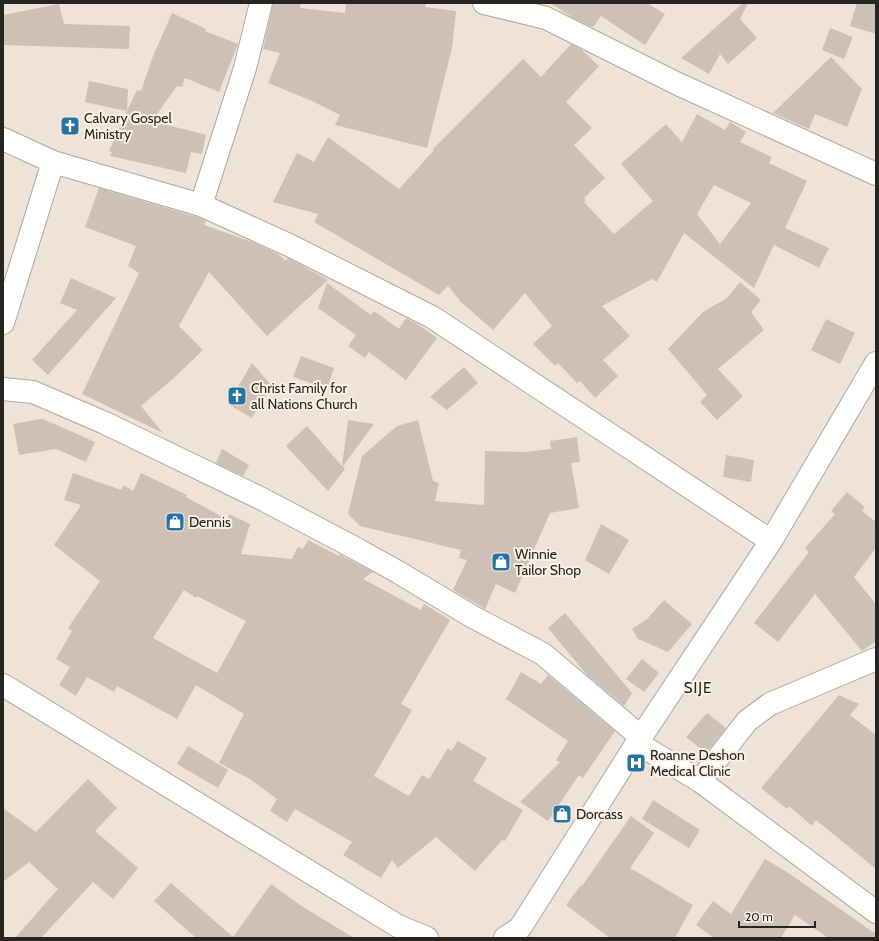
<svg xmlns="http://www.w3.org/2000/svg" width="879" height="941" font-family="Cabin,sans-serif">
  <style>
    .building { fill: #cdc1b6; fill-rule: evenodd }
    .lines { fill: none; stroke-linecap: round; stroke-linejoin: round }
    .street-casing { stroke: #b2a79c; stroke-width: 24 }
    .secondary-casing { stroke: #b2a79c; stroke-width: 24 }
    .street { stroke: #fff; stroke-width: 22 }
    .secondary { stroke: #fff; stroke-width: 22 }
    .labels { text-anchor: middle; stroke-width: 4; stroke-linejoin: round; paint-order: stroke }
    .poi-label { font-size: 14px; fill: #28241f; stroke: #fcf0e4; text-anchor: start }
    .neighbourhood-label { font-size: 15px; letter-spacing: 1px; fill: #28241f; stroke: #fcf0e4 }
  </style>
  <rect width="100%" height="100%" fill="#efe3d7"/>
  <g class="building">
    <polygon points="273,3 301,3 300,8 345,13 346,3 426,3 425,7 456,11 452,48 427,148 335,125 340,115 312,101 268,83 280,53 263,49"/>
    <polygon points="550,3 647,3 665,14 645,45 601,16 593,27 575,19"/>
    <polygon points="743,3 748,3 740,19 757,38 728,64 720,54 709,74 681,58"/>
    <polygon points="857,3 876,3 876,34 850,26"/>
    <polygon points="59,4 64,24 130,26 129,49 3,45 3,15"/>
    <polygon points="172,13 206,29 205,31 238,44 219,92 185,78 182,87 177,86 152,121 206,135 202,154 191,152 186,173 110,156 112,152 109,151 127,111 85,102 89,81 128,89 127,111 137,90 141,91 153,56"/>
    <polygon points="830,28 853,37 844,59 822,50"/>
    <path d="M571,44l11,6 17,16 -33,36 26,26 -18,17 31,33 -21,20 2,2 -2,2 30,32 39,-33 -32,-37 45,-40 16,18 15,-28 28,16 5,-8 16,10 -6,10 32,15 -3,6 38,18 -22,47 44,20 -10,20 -45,-23 -20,43 -70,-55 -27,49 -5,-3 -50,27 28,30 -27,24 15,16 -23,22 -15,-17 -3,2 -19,-20 -3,3 -22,-22 19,-18 -27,-33 -32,37 -32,-28 -13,-16 -9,9 -125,-73 4,-8 -45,-12 24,-49 17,9 14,-25 71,52 35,-39 -1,-1 90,-90 18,18zM714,185l37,18 -31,41 -23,-30z"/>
    <polygon points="831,57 862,89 847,127 815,114 809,129 773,113"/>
    <polygon points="99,188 197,217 206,221 204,225 255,243 278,254 286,261 288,258 312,271 328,280 267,336 209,272 179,326 203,350 176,376 141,406 163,433 82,394 139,273 128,266 136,246 85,227"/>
    <polygon points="71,278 116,298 48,375 32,360 77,310 60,303"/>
    <polygon points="740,282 761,300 751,312 764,330 718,369 743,396 717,420 700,402 707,395 668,349 703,312 727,298"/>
    <polygon points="327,283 371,315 374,311 399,329 406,318 419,325 437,338 406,380 369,352 365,358 348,346 356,335 318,308"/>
    <polygon points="826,319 855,333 840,364 811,350"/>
    <polygon points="301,356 334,368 327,389 293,377"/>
    <polygon points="252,363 271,385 252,418 228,404"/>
    <polygon points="464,367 478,383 447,410 430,397"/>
    <polygon points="40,419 43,419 95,442 86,462 56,449 19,455 13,424"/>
    <polygon points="348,420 374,424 343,466 345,469 328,491 286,446 307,426 342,466"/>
    <polygon points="418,420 433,481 439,483 435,501 484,505 485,451 525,452 551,449 550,441 577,437 580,462 571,463 579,508 550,513 515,593 496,584 485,609 453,590 467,560 459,558 461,550 360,526 348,514 362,456 397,426"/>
    <polygon points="222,449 249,465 243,476 216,463"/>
    <polygon points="726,455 754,460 751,482 723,477"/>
    <path d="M73,473l48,17 3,-5 9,6 8,-18 46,22 -1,2 42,23 1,-6 21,10 -9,30 51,5 6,-12 5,2 5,-9 31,16v-2l34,18 -10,7 58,31 3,-6 26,16 -49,84 11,6 -38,66 35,20 13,-21 7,4 19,-31 3,3 7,-10 29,17 -14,23 50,29 -18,31 -3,-1 -27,31 -39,-34 -38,31 -6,-8 -11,18 -38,-23 9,-13 -57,-33 -8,13 -17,-11 7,-12 -27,-20 -31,-16 25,-49 -48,-29 -19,34 -60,-33 -3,6 -27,-15 -11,19 -17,-11 11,-18 -14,-8 16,-28 -4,-3 32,-47 -46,-36 27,-40 -17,-5zM184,590l12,8 1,-2 49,25 -29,52 -64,-35z"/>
    <polygon points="847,492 865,507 862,511 876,522 876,548 854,577 876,604 876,641 862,651 815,594 778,642 754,623 809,552 805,548 835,514 831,511"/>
    <polygon points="601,524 629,540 609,574 585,560"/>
    <polygon points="664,600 692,624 668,652 638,639 632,629 647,619"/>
    <polygon points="565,613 632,693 624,706 587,675 548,628"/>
    <polygon points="642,659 659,673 644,692 626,679"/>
    <polygon points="521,672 541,684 548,675 615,731 583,778 579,775 548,821 520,802 560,762 556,760 568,741 506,699"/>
    <polygon points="839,695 859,704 850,715 876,735 876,869 816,820 812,826 789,806 787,809 761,788"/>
    <polygon points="707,713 726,728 706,753 686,737"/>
    <polygon points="188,746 228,770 218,788 177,764"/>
    <polygon points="88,779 117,808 95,831 138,868 113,899 93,882 41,938 15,938 58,889 29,862 3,882 3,808 36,832"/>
    <polygon points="653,800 700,830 689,848 642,819"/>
    <polygon points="631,816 654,833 630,868 693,905 675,938 610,938 566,905 581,885 582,886"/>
    <polygon points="765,859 784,870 876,934 876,938 828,938 795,915 781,938 714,938 696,925 713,901 731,914"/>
    <polygon points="171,883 233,937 271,884 300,905 354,938 196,938 154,901"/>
  </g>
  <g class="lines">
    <defs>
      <g id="street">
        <polyline points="484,3 546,18 680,85 876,174"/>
        <polyline points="3,139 53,162 201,205 289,245 432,317 771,541"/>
        <polyline points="201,205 245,68 261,3"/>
        <polyline points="3,323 53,162"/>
        <polyline points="3,389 33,392 105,423 262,499 353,547 398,572 473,617 543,654 641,737"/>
        <polyline points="700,781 747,721 770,704 876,659"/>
      </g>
      <g id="secondary">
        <polyline points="3,685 398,926 427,938"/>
        <polyline points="637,743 700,781 876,912"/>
        <polyline points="505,938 520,928 637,743 771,541 876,363"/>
      </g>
    </defs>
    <use href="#street" class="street-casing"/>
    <use href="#secondary" class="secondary-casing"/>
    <use href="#street" class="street"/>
    <use href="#secondary" class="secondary"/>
  </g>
  <defs>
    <symbol id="church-square" viewBox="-11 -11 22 22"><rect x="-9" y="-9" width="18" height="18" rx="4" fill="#2572a4" stroke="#fcf0e4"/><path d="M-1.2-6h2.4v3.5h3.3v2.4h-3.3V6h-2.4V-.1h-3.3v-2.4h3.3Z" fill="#fff"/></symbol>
    <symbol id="shop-square" viewBox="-11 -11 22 22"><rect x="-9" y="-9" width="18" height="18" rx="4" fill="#2572a4" stroke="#fcf0e4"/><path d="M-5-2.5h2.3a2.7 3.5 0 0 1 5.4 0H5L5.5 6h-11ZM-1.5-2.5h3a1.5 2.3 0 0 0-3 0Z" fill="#fff"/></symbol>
    <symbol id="hospital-square" viewBox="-11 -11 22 22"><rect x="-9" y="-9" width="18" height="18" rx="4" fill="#2572a4" stroke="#fcf0e4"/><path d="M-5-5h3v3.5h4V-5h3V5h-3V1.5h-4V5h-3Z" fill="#fff"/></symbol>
  </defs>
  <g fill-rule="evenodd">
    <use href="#church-square" x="59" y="115" width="22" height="22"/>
    <use href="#church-square" x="226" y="385" width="22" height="22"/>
    <use href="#shop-square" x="164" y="511" width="22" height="22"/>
    <use href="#shop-square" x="490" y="551" width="22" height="22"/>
    <use href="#hospital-square" x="625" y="752" width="22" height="22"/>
    <use href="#shop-square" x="551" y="803" width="22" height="22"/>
  </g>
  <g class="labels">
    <g class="poi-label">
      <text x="84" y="123">Calvary Gospel<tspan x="84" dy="16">Ministry</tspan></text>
      <text x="251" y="393">Christ Family for<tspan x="251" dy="16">all Nations Church</tspan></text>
      <text x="189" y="527">Dennis</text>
      <text x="515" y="559">Winnie<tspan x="515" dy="16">Tailor Shop</tspan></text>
      <text x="650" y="760">Roanne Deshon<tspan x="650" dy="16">Medical Clinic</tspan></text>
      <text x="576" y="819">Dorcass</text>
    </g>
    <g class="neighbourhood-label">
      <text x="698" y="693">SIJE</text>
    </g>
  </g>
  <rect width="879" height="941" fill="none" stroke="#28241f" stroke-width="8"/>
  <path d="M739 921v6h76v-6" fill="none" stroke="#28241f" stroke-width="2"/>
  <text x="745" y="921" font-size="12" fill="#28241f" stroke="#fcf0e4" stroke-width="3" paint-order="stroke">20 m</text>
</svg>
